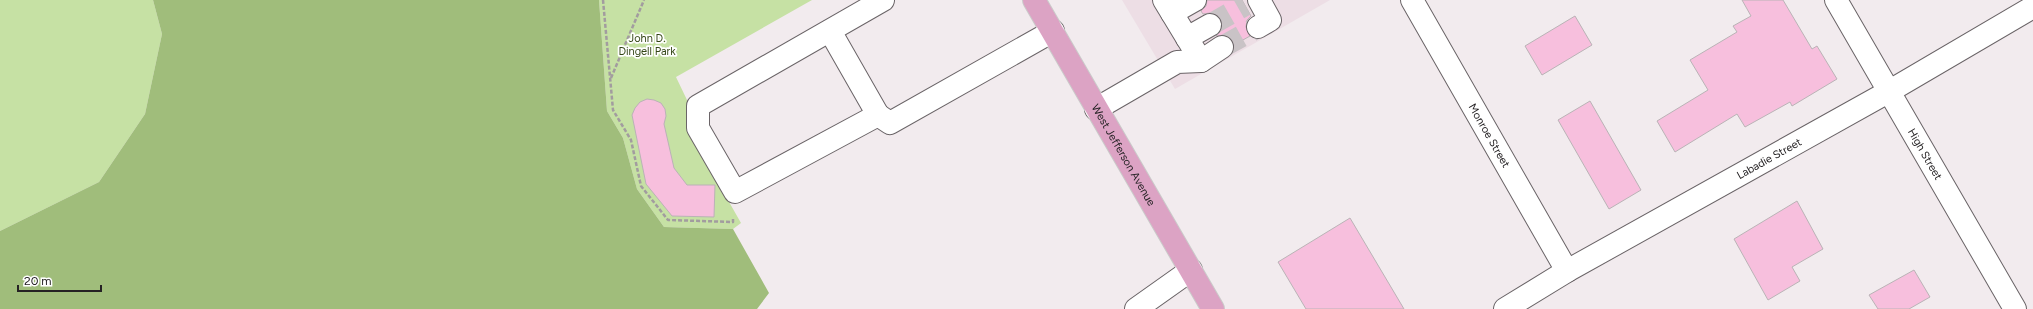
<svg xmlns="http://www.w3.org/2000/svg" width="2033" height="309" font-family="Figtree,sans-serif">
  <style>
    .built { fill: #eddee5 }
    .green { fill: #c6e1a4 }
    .water { fill: #a0bd7b }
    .building { fill: #f7bfdd; stroke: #bab3b6 }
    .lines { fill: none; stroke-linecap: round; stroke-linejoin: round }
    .minor-tunnel { stroke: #c9c3c6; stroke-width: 22; stroke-dasharray: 22 11; stroke-linecap: butt }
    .minor-casing { stroke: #6a6467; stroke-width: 24 }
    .major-casing { stroke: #cbcaca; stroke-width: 24 }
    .path { stroke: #a29c9f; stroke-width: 2.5; stroke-dasharray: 4 2; stroke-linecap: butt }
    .minor { stroke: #fff; stroke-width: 22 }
    .major { stroke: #dca3c4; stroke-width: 22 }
    .labels { text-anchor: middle; stroke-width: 3.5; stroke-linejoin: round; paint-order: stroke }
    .park-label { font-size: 11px; fill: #334516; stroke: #fff }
    .street-label { font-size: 11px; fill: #252224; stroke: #fff }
  </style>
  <rect width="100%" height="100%" fill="#f2ebee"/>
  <polygon class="built" points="1122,0 1330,0 1175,89"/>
  <g class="green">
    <polygon points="0,0 153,0 162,34 145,114 99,182 0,231"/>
    <polygon points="599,0 812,0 676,77 687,100 687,128 741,223 733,229 664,227 637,189 623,138 607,111"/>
  </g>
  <polygon class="water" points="153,0 599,0 607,111 623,138 637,189 664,227 733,229 769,293 757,309 0,309 0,231 99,182 145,114 162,34"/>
  <g class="building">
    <polygon points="1207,0 1242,0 1251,16 1247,20 1246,27 1250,36 1234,45 1232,40 1227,36 1216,36 1221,31 1222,25 1221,19 1216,14 1210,13 1203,14 1201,11 1206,6"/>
    <polygon points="1742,0 1783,0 1812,49 1817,46 1837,79 1792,106 1790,102 1745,127 1737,114 1675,152 1657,121 1708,90 1690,60 1737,32 1733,26 1751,16"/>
    <polygon points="1575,16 1592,45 1542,75 1525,46"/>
    <polygon points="647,99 654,100 661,103 665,109 666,116 664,124 674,168 687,185 715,185 714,217 672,216 646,184 632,115 635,108 640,102"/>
    <polygon points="1590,101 1641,190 1609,209 1558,120"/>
    <polygon points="1797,201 1823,249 1792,267 1800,281 1768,300 1734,239"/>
    <polygon points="1350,218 1404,309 1306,309 1278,262"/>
    <polygon points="1914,270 1930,297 1909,309 1878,309 1869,295"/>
  </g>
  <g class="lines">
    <g class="minor-tunnel">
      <polyline points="1210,25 1245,5"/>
      <polyline points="1222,47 1258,27"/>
    </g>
    <defs>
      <g id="minor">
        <polyline points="883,0 698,106 698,128 735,192 878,115 890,123 1053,31"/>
        <polyline points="1164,0 1201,61"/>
        <path id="s1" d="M1412,0l155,271"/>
        <path id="s2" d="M1836,0l179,309"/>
        <polyline points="1172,13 1195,0"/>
        <polyline points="1258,27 1270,20 1259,0"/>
        <polyline points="830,31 878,115"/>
        <polyline points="1187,38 1210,25"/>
        <polyline points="1096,109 1177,62 1201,61 1222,47"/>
        <polyline points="1136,309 1191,270"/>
        <path id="s3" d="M1505,309l62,-38 321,-179 145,-85"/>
      </g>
      <g id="major">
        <path id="s4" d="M1034,0l179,309"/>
      </g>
    </defs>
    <use href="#minor" class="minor-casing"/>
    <use href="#major" class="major-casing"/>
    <g class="path">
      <polyline points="603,0 613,110 631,140 641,186 668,220 733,222 733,217"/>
      <polyline points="611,78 644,0"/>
    </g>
    <use href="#minor" class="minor"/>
    <use href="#major" class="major"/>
  </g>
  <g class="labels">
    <g class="park-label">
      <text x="647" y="42">John D.<tspan x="647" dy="13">Dingell Park</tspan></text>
    </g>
    <g class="street-label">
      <text dy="4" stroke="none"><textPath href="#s1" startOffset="156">Monroe Street</textPath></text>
      <text dy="4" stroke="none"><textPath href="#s4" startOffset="179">West Jefferson Avenue</textPath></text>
      <text dy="4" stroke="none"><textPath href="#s2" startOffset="178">High Street</textPath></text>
      <text dy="4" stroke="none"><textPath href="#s3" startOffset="304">Labadie Street</textPath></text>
    </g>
  </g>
  <path d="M18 285v6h83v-6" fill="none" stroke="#252224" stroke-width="2"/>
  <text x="24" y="285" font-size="12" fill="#252224" stroke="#ffffff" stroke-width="3" paint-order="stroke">20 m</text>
</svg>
